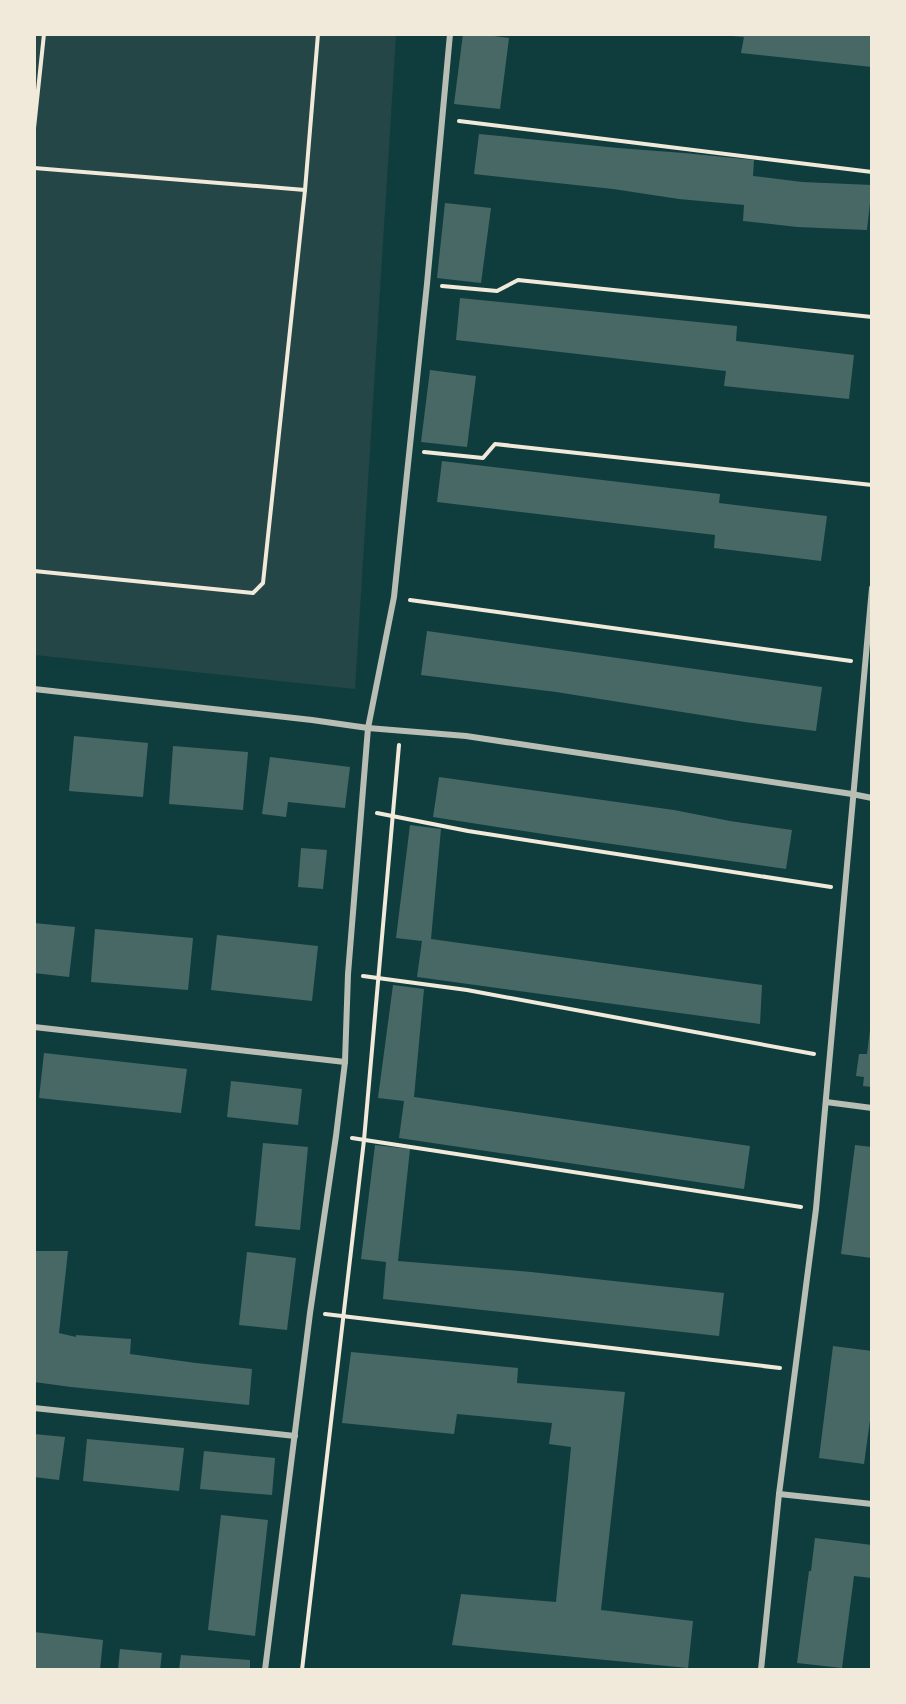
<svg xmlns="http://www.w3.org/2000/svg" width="906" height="1704" font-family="'Sofia Sans Condensed',sans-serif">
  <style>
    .green { fill: #244646 }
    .building { fill: #486865 }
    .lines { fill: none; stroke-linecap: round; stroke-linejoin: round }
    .path { stroke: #f1e9da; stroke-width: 4 }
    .minor { stroke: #b8beb3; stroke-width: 6 }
  </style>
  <rect width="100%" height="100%" fill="#0f3d3e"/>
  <polygon class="green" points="35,35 396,35 355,689 35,655"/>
  <g class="building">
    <polygon points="463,34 479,34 509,38 500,109 454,104"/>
    <polygon points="732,34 872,34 872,67 741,53 744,37 732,36"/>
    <polygon points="479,134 618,148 684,153 754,160 753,176 802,182 872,185 867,230 797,227 743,221 744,205 679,199 613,189 474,174"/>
    <polygon points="445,203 491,208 481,283 437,278"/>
    <polygon points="460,298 737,326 736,341 854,355 849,399 724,386 726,371 456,340"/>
    <polygon points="430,370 476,376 467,447 421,442"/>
    <polygon points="442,461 720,494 719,503 827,516 821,561 714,548 715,535 437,502"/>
    <polygon points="427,631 822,687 816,731 745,722 556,692 421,675"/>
    <polygon points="74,736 148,743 143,797 69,791"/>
    <polygon points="173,746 248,752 243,810 169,804"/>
    <polygon points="270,757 350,767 345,808 288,802 286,817 262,814"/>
    <polygon points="439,777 674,810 730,821 792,830 786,869 556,836 433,817"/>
    <polygon points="410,825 441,829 431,939 762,985 760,1024 417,977 422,941 396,938"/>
    <polygon points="301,848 327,850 323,889 298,887"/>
    <polygon points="34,923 75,927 69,977 34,973"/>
    <polygon points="95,929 193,938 188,990 91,982"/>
    <polygon points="217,935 318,946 312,1001 211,990"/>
    <polygon points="393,985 424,989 414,1097 750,1146 744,1189 399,1138 404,1101 378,1098"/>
    <polygon points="870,1030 872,1030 872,1087 863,1086 864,1077 856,1076 859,1054 867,1054"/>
    <polygon points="44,1053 187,1069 181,1113 39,1098"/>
    <polygon points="231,1081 302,1089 298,1125 227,1117"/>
    <polygon points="263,1143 308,1147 300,1230 255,1226"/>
    <polygon points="375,1145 410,1149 398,1261 531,1272 724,1293 719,1336 383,1299 386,1262 361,1259"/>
    <polygon points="855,1145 872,1147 872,1258 841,1254"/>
    <polygon points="36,1251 68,1251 59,1333 76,1337 76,1335 131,1339 130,1354 196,1363 252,1369 249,1405 71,1387 34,1382 34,1270"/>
    <polygon points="247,1252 296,1258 287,1330 239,1325"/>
    <polygon points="833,1346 872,1351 872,1406 864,1464 819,1458"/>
    <polygon points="351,1352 518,1368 517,1383 625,1392 601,1610 693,1621 688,1668 452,1645 461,1594 556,1602 571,1447 549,1444 552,1423 457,1414 454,1434 342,1423"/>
    <polygon points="34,1434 65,1437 59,1480 34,1477"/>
    <polygon points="87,1439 184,1448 179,1491 83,1481"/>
    <polygon points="204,1451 275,1458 272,1495 200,1489"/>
    <polygon points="221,1515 268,1520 255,1636 208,1630"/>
    <polygon points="815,1538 872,1545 872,1578 854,1576 842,1668 797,1663 809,1571 811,1571"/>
    <polygon points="34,1632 103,1640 100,1670 34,1670"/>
    <polygon points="120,1649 162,1653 160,1670 118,1670"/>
    <polygon points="181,1655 250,1660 250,1670 179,1670"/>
  </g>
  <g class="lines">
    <g class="path">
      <polyline points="459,121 872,172"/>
      <polyline points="34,128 44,34"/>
      <polyline points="34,168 305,190"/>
      <polyline points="442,286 497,291 518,280 872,317"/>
      <polyline points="424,452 483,458 495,444 872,485"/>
      <polyline points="34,571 253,593 263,583 305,190 318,34"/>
      <polyline points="410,600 851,661"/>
      <polyline points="377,813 468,831 831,887"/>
      <polyline points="363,976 467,990 814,1054"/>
      <polyline points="352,1138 801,1207"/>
      <polyline points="325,1314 780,1368"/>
      <polyline points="302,1670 364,1140 399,745"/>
    </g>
    <g class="minor">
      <polyline points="34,689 312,720 368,728 466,736 852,794 872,798"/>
      <polyline points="34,1027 345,1062"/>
      <polyline points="826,1102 872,1108"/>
      <polyline points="34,1408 295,1436"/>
      <polyline points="779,1494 872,1504"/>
      <polyline points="265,1670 310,1313 336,1136 345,1062 348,974 368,728 394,597 427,284 450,34"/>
      <polyline points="761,1670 779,1494 816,1209 872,588"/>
    </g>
  </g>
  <rect width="906" height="1704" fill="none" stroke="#f1e9da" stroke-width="72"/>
</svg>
